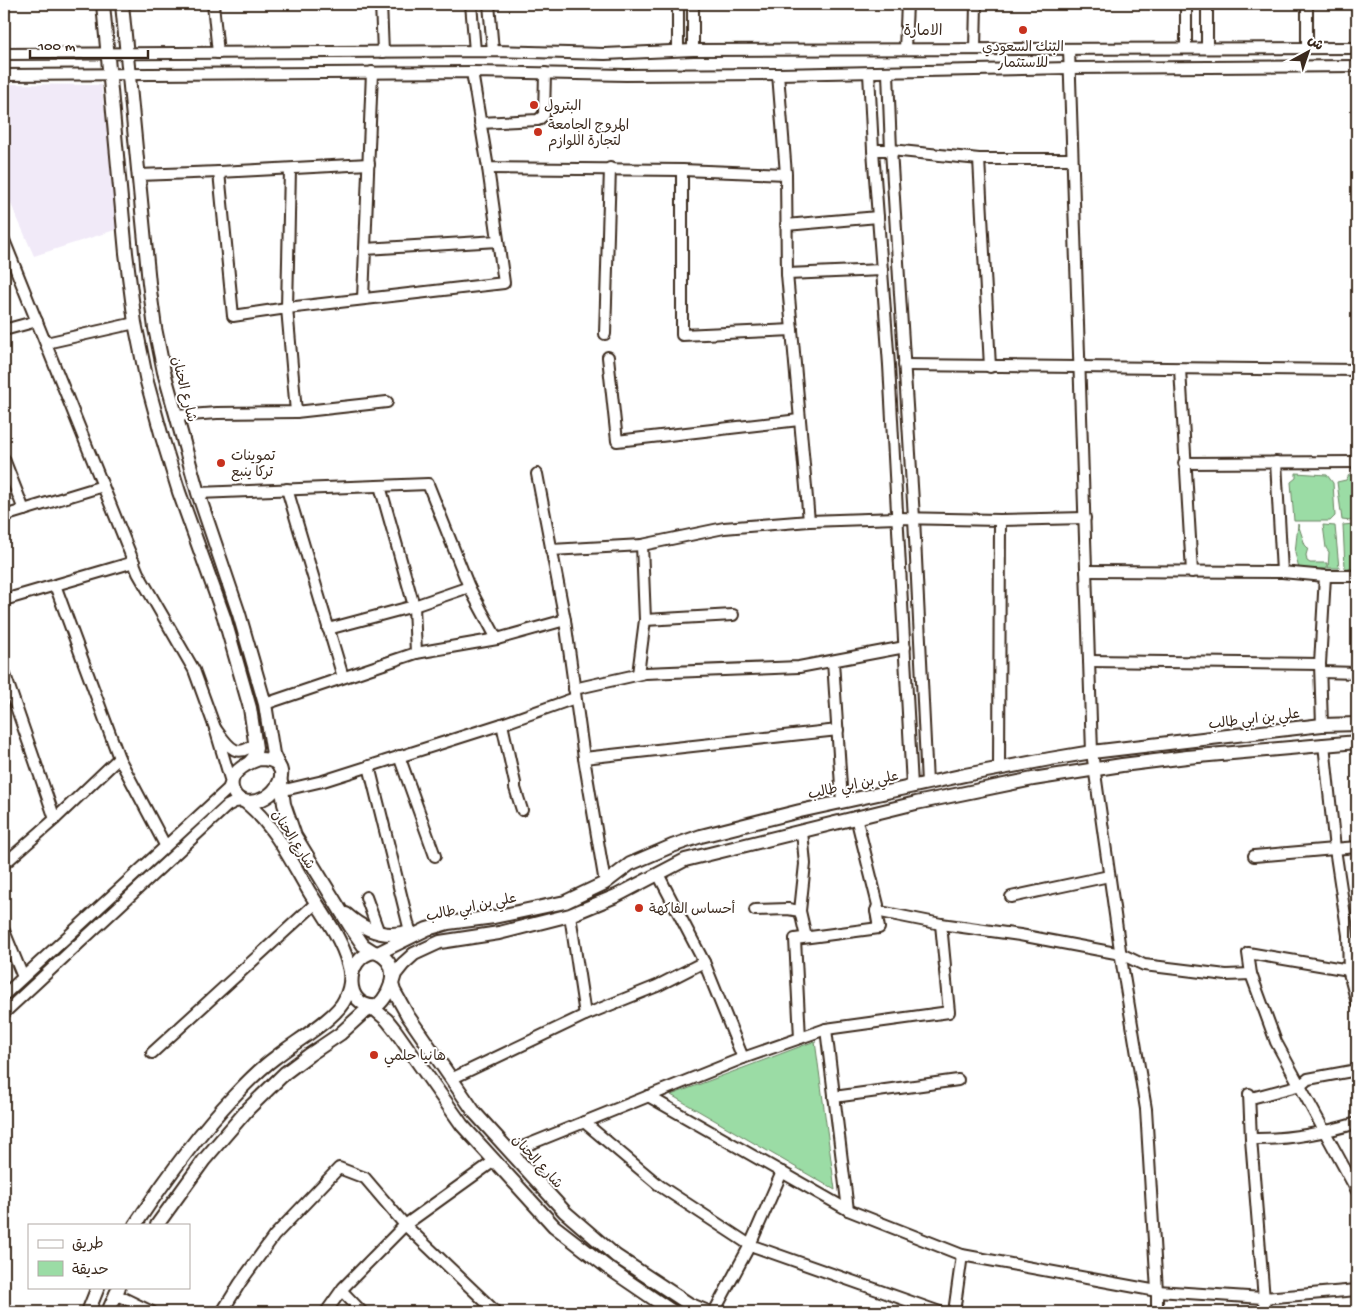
<svg xmlns="http://www.w3.org/2000/svg" width="1361" height="1316" font-family="'Gochi Hand','Playpen Sans Arabic',sans-serif">
  <style>
    .built { fill: #f1eaf8 }
    .green { fill: #9bdca5; stroke: #6b8362 }
    .lines { fill: none; stroke-linecap: round; stroke-linejoin: round }
    .minor-casing { stroke: #3b2a1e; stroke-width: 14 }
    .major-casing { stroke: #3b2a1e; stroke-width: 16 }
    .minor { stroke: #fff; stroke-width: 10 }
    .major { stroke: #fff; stroke-width: 12 }
    .poi-dot { fill: #c8321e; stroke: #fff; stroke-width: 2 }
    .labels { text-anchor: middle; stroke-width: 4; stroke-linejoin: round; paint-order: stroke }
    .poi-label { font-size: 14px; fill: #3b2a1e; stroke: #fff; text-anchor: start }
    .street-label { font-size: 14px; fill: #3b2a1e; stroke: #fff }
    .neighbourhood-label { font-size: 15px; fill: #3b2a1e; stroke: #fff }
  </style>
  <rect width="100%" height="100%" fill="#fff"/>
  <filter id="ink" filterUnits="userSpaceOnUse"><feTurbulence type="fractalNoise" baseFrequency=".02" numOctaves="2"/><feDisplacementMap in="SourceGraphic" scale="10" xChannelSelector="R" yChannelSelector="G"/><feConvolveMatrix kernelMatrix="1 2 1 2 8 2 1 2 1" color-interpolation-filters="sRGB"/></filter>
  <g filter="url(#ink)">
    <polygon class="built" points="4,84 101,85 121,228 34,256 4,188"/>
    <g class="green">
      <polygon points="1296,473 1327,475 1333,483 1335,516 1330,521 1294,521 1291,482 1296,478"/>
      <polygon points="1349,475 1357,475 1357,515 1353,515 1351,521 1342,520 1337,482 1346,480"/>
      <polygon points="1298,524 1305,545 1308,548 1306,555 1307,561 1310,563 1327,563 1327,569 1299,569 1295,553"/>
      <polygon points="1354,524 1357,569 1345,568 1343,525"/>
      <polygon points="1323,525 1335,526 1339,568 1328,568 1329,552 1326,548"/>
      <polygon points="815,1041 835,1190 671,1095"/>
    </g>
    <g class="lines">
      <defs>
        <g id="minor">
          <polyline points="213,4 218,53"/>
          <polyline points="381,4 383,52"/>
          <polyline points="471,4 475,51"/>
          <polyline points="489,4 493,51"/>
          <polyline points="678,4 678,50"/>
          <polyline points="693,4 693,50"/>
          <polyline points="1186,4 1186,48"/>
          <polyline points="1207,4 1207,48"/>
          <polyline points="1307,4 1307,48"/>
          <polyline points="905,49 907,4"/>
          <polyline points="975,49 976,4"/>
          <polyline points="1069,49 1092,752 1122,964 1146,1109 1157,1291 1157,1312"/>
          <polyline points="4,54 493,51 605,54 693,50 1357,48"/>
          <polyline points="472,72 488,168 682,170 786,174"/>
          <polyline points="869,73 873,150 889,365 912,786"/>
          <polyline points="888,73 891,150 914,518 927,783"/>
          <polyline points="778,74 786,174 787,274 809,521"/>
          <polyline points="4,75 472,72 626,75 778,74 1070,68 1357,66"/>
          <polyline points="480,123 538,120 544,115 545,73"/>
          <polyline points="873,150 891,150 979,159 1072,159"/>
          <polyline points="979,159 990,367"/>
          <polyline points="290,169 287,308 296,412"/>
          <polyline points="682,170 682,335 792,330"/>
          <polyline points="219,172 233,316 287,308 504,283 488,168"/>
          <polyline points="139,175 219,172 369,164"/>
          <polyline points="786,225 878,217"/>
          <polyline points="4,240 138,573 194,670 215,728"/>
          <polyline points="365,249 498,241"/>
          <polyline points="787,274 882,270"/>
          <polyline points="363,299 372,72"/>
          <polyline points="4,330 37,321"/>
          <polyline points="605,334 610,168"/>
          <polyline points="46,343 135,323"/>
          <polyline points="608,357 617,441 799,420"/>
          <polyline points="904,365 1357,370"/>
          <polyline points="1180,369 1192,572"/>
          <polyline points="176,416 217,413 296,412 387,402"/>
          <polyline points="4,459 24,510"/>
          <polyline points="1276,462 1282,572"/>
          <polyline points="1184,463 1357,462"/>
          <polyline points="537,474 565,620 584,758 605,883"/>
          <polyline points="380,486 414,606 416,653"/>
          <polyline points="287,489 343,677"/>
          <polyline points="198,493 428,484 469,587 497,639"/>
          <polyline points="4,516 103,486"/>
          <polyline points="551,550 642,545 724,528 809,521 897,518 1000,520 1085,518"/>
          <polyline points="1086,571 1282,572 1325,576 1357,576"/>
          <polyline points="55,585 119,758 165,845"/>
          <polyline points="4,600 134,562"/>
          <polyline points="645,620 733,615"/>
          <polyline points="328,629 414,606 469,587"/>
          <polyline points="833,661 842,802"/>
          <polyline points="1089,661 1320,664"/>
          <polyline points="4,672 55,819"/>
          <polyline points="1321,672 1357,673"/>
          <polyline points="638,674 645,620 642,545"/>
          <polyline points="574,689 645,673 799,667 905,647"/>
          <polyline points="265,704 416,653 497,639 565,620"/>
          <polyline points="502,724 515,783 515,788 522,810"/>
          <polyline points="1322,725 1320,664 1325,576"/>
          <polyline points="1324,744 1335,849 1348,935 1349,973 1357,1003"/>
          <polyline points="399,756 435,856"/>
          <polyline points="584,758 838,730"/>
          <polyline points="369,766 410,931"/>
          <polyline points="999,768 1000,520"/>
          <polyline points="280,791 323,781 502,724 575,698"/>
          <polyline points="802,831 805,864 800,911 806,937"/>
          <polyline points="1254,856 1357,847"/>
          <polyline points="4,864 55,819 119,758"/>
          <polyline points="658,874 704,962 743,1058"/>
          <polyline points="366,897 379,933"/>
          <polyline points="1011,897 1109,876"/>
          <polyline points="755,910 788,909 800,911"/>
          <polyline points="876,911 941,924 1020,935 1121,954 1144,965 1226,975 1251,974"/>
          <polyline points="570,915 585,1015"/>
          <polyline points="941,924 945,966"/>
          <polyline points="4,931 23,977"/>
          <polyline points="1349,970 1248,953 1251,974 1276,1042 1357,1191"/>
          <path d="M4,995l224,-206 3,-7 -16,-54c12,16 21,34 41,14"/>
          <polyline points="4,1013 227,806 235,802 244,801"/>
          <polyline points="826,1029 848,1210"/>
          <polyline points="800,1038 795,939 879,928 876,911 878,905 856,817"/>
          <polyline points="152,1053 316,903"/>
          <polyline points="451,1079 585,1015 657,986 704,962"/>
          <polyline points="1249,1094 1251,1139 1265,1312"/>
          <polyline points="648,1096 848,1210 962,1255 1157,1291 1263,1298 1357,1290"/>
          <polyline points="834,1097 958,1080"/>
          <polyline points="1255,1097 1301,1085 1308,1079 1357,1070"/>
          <polyline points="584,1122 660,1186 750,1245 940,1312"/>
          <path d="M1251,1139c36,1 72,-6 106,-16"/>
          <polyline points="510,1152 743,1058 826,1029 949,1012 945,971"/>
          <polyline points="342,1291 362,1312"/>
          <polyline points="115,1294 152,1312"/>
          <polyline points="222,1312 240,1283 274,1236 339,1168 365,1178 405,1225 496,1312"/>
          <polyline points="326,1312 343,1288 405,1225 494,1161"/>
          <polyline points="714,1312 750,1245 782,1172"/>
          <polyline points="954,1312 962,1255"/>
        </g>
        <g id="major">
          <polyline points="103,4 126,253 135,323 147,382 162,437 179,492 224,617 250,708 256,748 254,757 249,763"/>
          <polyline points="122,4 149,283 155,328 164,372 198,493 239,614 265,704 273,754 280,769"/>
          <path d="M259,759c42,-1 17,49 -15,42 -5,-1 -9,-5 -11,-10 -7,-17 12,-27 26,-32z"/>
          <polyline points="281,782 284,804 295,836 350,926 363,945 374,952"/>
          <path d="M346,914c18,16 40,25 64,17"/>
          <path d="M374,952c27,8 20,40 3,54 -34,3 -33,-49 -3,-54z"/>
          <polyline points="378,953 427,929 448,923 494,917 565,902 605,883 630,864 672,846 701,836 800,811 965,775 1050,759 1092,752 1322,725 1357,724"/>
          <polyline points="372,1007 387,1020 395,1030 462,1125 554,1226 607,1267 673,1312"/>
          <path d="M135,1225c30,-45 62,-90 99,-129 13,-14 27,-28 42,-39 17,-14 61,-39 69,-58 6,-12 7,-24 3,-36 -7,-25 -24,-48 -38,-70 -19,-32 -36,-69 -66,-92"/>
          <polyline points="157,1225 204,1160 248,1109 285,1073 309,1055 340,1034 363,1013 377,1006"/>
          <polyline points="88,1312 98,1287"/>
          <polyline points="108,1312 119,1287"/>
          <polyline points="708,1312 689,1304 616,1256 565,1212 475,1113 408,1016 394,991 392,984 395,974 403,964 414,954 440,942 499,933 570,915 616,896 685,860 916,803 1033,779 1122,765 1187,757 1357,742"/>
        </g>
      </defs>
      <use href="#minor" class="minor-casing"/>
      <use href="#major" class="major-casing"/>
      <use href="#minor" class="minor"/>
      <use href="#major" class="major"/>
    </g>
  </g>
  <g class="poi-dot">
    <circle cx="1023" cy="30" r="5"/>
    <circle cx="534" cy="105" r="5"/>
    <circle cx="538" cy="132" r="5"/>
    <circle cx="221" cy="463" r="5"/>
    <circle cx="639" cy="908" r="5"/>
    <circle cx="374" cy="1055" r="5"/>
  </g>
  <g class="labels">
    <g class="poi-label">
      <text x="1023" y="51" text-anchor="middle">البنك السعودي<tspan x="1023" dy="16">للاستثمار</tspan></text>
      <text x="544" y="110">البترول</text>
      <text x="548" y="129">المروج الجامعة<tspan x="548" dy="16">لتجارة اللوازم</tspan></text>
      <text x="231" y="460">تموينات<tspan x="231" dy="16">تركا ينبع</tspan></text>
      <text x="649" y="913">أحساس الفاكهة</text>
      <text x="384" y="1060">هانيا حلمي</text>
    </g>
    <g class="street-label">
      <text transform="translate(185 389) rotate(76)" y="5">شارع الحنان</text>
      <text transform="translate(1254 718) rotate(-7)" y="5">علي بن ابي طالب</text>
      <text transform="translate(853 784) rotate(-12)" y="5">علي بن ابي طالب</text>
      <text transform="translate(294 839) rotate(57)" y="5">شارع الحنان</text>
      <text transform="translate(471 906) rotate(-12)" y="5">علي بن ابي طالب</text>
      <text transform="translate(538 1161) rotate(47)" y="5">شارع الحنان</text>
    </g>
    <g class="neighbourhood-label">
      <text x="923" y="35">الامارة</text>
    </g>
  </g>
  <rect width="1361" height="1316" fill="none" stroke="#fff" stroke-width="20"/>
  <rect x="10" y="10" width="1341" height="1296" fill="none" stroke="#3b2a1e" stroke-width="2" filter="url(#ink)"/>
  <rect x="28" y="1224" width="162" height="65" fill="#ffffff" stroke="#b1aaa5"/>
  <rect x="38" y="1240" width="25" height="8" fill="#ffffff" stroke="#b1aaa5"/>
  <text x="72" y="1248" font-size="15" fill="#3b2a1e">طريق</text>
  <rect x="38" y="1261" width="25" height="15" fill="#9bdca5" stroke="#b1aaa5"/>
  <text x="72" y="1274" font-size="15" fill="#3b2a1e">حديقة</text>
  <g transform="translate(1308 52) rotate(40)" stroke="#ffffff" stroke-width="4" paint-order="stroke">
  <path d="M0-4L9 19L0 12L-9 19Z" fill="#3b2a1e"/>
  <text y="-8" font-size="14" font-weight="bold" text-anchor="middle" fill="#3b2a1e">ش</text>
  </g>
  <path d="M30 50v8h118v-8" fill="none" stroke="#3b2a1e" stroke-width="2.5"/>
  <text x="38" y="50" font-size="15" fill="#3b2a1e" stroke="#ffffff" stroke-width="4" paint-order="stroke">100 m</text>
</svg>
